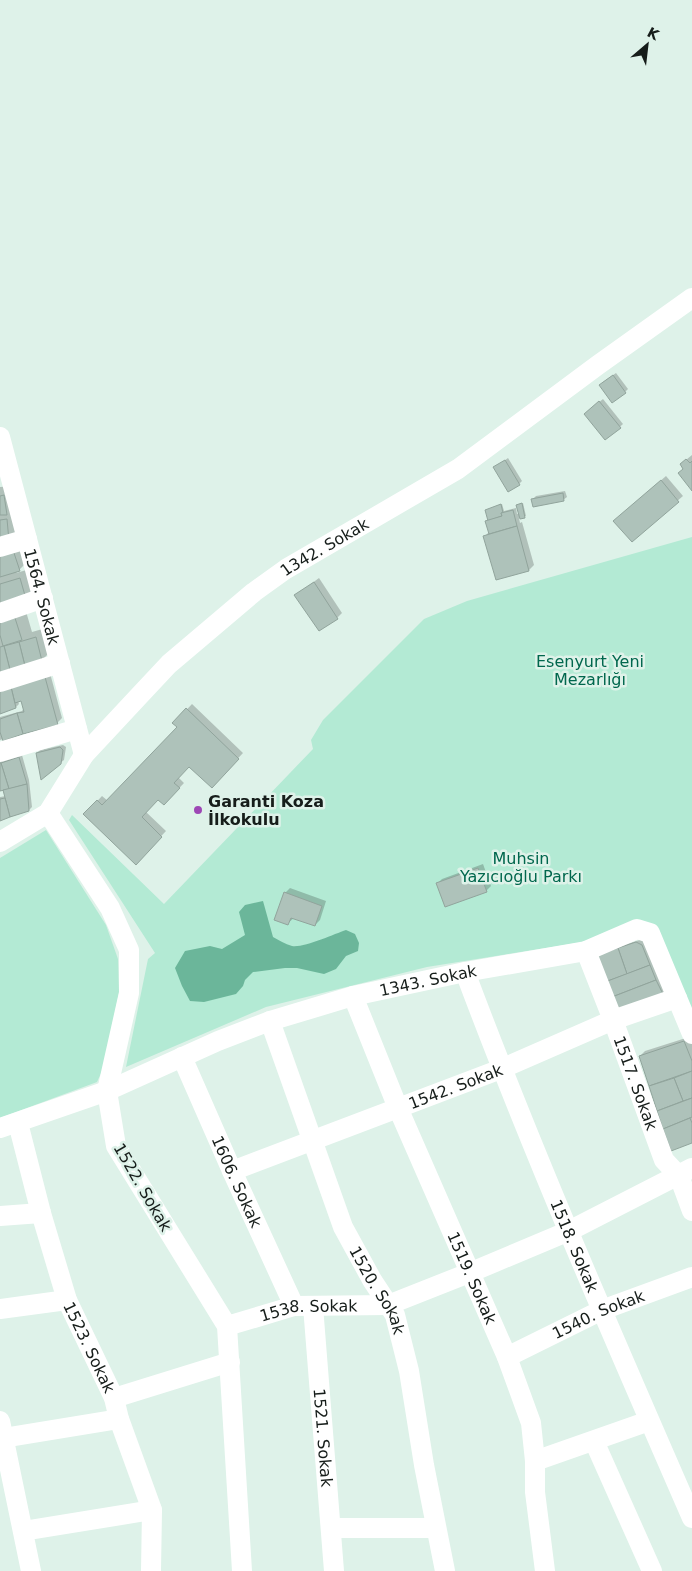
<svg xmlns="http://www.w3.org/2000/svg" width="692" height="1571" font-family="'DejaVu Sans',sans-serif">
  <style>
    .green { fill: #b3ead4 }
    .water { fill: #6bb69a }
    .shadow { fill: #0003 }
    .building { fill: #aec2ba; stroke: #91a49c }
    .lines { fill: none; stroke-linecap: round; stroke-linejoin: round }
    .minor { stroke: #fff; stroke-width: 20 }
    .poi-dot { fill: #9d47b5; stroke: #def2e9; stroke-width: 2 }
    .labels { text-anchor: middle; stroke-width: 5; stroke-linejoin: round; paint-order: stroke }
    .street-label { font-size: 16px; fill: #161d1a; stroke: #def2e9 }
    .park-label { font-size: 16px; fill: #00674d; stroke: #def2e9 }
    .poi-label { font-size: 16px; font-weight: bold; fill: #161d1a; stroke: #def2e9; text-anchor: start }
  </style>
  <rect width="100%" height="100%" fill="#def2e9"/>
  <g class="green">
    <polygon points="692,537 692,1017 659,930 427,967 266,1007 126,1067 148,959 155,953 69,820 72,815 164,904 313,749 311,740 323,720 424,619 467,601"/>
    <polygon points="46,830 106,925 118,959 119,993 103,1069 97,1082 0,1118 0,858"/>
  </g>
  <path class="water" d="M263,901l10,36c6,3 12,7 19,9 12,2 42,-12 54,-16l9,4 4,9 -1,8 -12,5 -10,13 -12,5 -27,-6h-12l-32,4 -8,8 -2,6 -7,8 -32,8 -14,-1 -8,-15 -7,-18 10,-17 25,-5 12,3 23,-14 -6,-23 6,-7z"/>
  <g class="shadow">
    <polygon points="616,373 628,389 625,392 603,382"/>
    <polygon points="603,399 623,424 606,439 588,411"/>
    <polygon points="692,455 692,489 681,464"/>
    <polygon points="508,458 522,481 519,484 494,468"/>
    <polygon points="666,476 683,496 632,540 620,516"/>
    <polygon points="14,486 19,530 9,540 0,541 0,487"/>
    <polygon points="565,491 567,497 563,500 533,499 536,496"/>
    <polygon points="523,503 526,516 519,518 520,523 522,522 534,565 529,570 497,578 485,536 490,531 489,519 487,510 502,504 504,511 516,508 517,514 520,513 518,505"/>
    <polygon points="23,540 29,560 16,573 30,569 35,588 25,598 0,606 0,547"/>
    <polygon points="319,578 342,613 337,618 296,595"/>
    <polygon points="25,608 32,632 46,628 52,650 42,660 0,671 0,615"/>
    <polygon points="50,673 62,718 57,723 0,740 0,717 22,711 24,708 22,700 18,701 19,704 16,707 0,712 0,689"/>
    <polygon points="192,704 243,753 212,786 189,765 178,777 184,783 164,804 158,798 146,812 166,831 136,863 85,814 102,796 108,801 179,727 174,723"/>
    <polygon points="63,745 66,747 64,760 60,763 37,753 40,750"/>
    <polygon points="22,755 29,780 32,807 29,810 0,820 0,797 6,796 4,789 0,789 0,761"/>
    <polygon points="483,864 491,886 486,891 437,884 442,879"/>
    <polygon points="290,888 326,901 320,920 315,925 294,918 288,923 285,893"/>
    <polygon points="640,940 645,942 666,991 663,994 599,952"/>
    <polygon points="689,1037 692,1044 692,1142 672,1150 640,1056 645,1051"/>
  </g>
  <g class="building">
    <polygon points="613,375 626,393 612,403 599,385"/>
    <polygon points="599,401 621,428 605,440 584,414"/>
    <polygon points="686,459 690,463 692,461 692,491 678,473 683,469 680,464"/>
    <polygon points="505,460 520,485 508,492 493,467"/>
    <polygon points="661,480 679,502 632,542 613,521"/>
    <polygon points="563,493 564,501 533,507 531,499"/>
    <polygon points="4,495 7,515 0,515 0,496"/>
    <polygon points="522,503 525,518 520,519 516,505"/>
    <polygon points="501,504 503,513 501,513 502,516 488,521 485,510"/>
    <polygon points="513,510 517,526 489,534 485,521 502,516 501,513"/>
    <polygon points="7,519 9,541 0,542 0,520"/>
    <polygon points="517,526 529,571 496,580 483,536"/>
    <polygon points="13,550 20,571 0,577 0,554"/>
    <polygon points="20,578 26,599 0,607 0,584"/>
    <polygon points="314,582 338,619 319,631 294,595"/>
    <polygon points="15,618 22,640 3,646 0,635 0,622"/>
    <polygon points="36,637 42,661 25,666 19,642"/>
    <polygon points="19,642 25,666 10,670 4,646"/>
    <polygon points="4,646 10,670 0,673 0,647"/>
    <polygon points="45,677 58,725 23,734 17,713 24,712 21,701 15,703 11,687"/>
    <polygon points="11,687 16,708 0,714 0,690"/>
    <polygon points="186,708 239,759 212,788 189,767 174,783 180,788 164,805 158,800 142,817 162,837 136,865 83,814 97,800 102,805 177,727 172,723"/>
    <polygon points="17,713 23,734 3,741 0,732 0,719"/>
    <polygon points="60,747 63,750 61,764 41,780 36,753"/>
    <polygon points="19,757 27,784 9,789 1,763"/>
    <polygon points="0,763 1,763 9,789 0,791"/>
    <polygon points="27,784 29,811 10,817 3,790"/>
    <polygon points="5,798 10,817 0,821 0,799"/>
    <polygon points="478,868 487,892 445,907 436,883"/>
    <polygon points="284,892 322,906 315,926 291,918 288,925 274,920"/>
    <polygon points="636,942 642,945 650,965 627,974 618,948"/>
    <polygon points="618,948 627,974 605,982 595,955"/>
    <polygon points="650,965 656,980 612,997 605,982"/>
    <polygon points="656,980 664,996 620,1012 612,997"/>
    <polygon points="684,1041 692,1061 692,1071 649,1086 639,1056"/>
    <polygon points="692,1071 692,1098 683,1101 674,1078"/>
    <polygon points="674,1078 683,1101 657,1111 649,1086"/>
    <polygon points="692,1098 692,1117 663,1129 657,1111"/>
    <polygon points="690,1118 692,1123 692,1143 671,1151 663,1129"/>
  </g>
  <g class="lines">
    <g class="minor">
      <path id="s1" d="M0,437l84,318"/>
      <polyline points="0,547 27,539"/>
      <polyline points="0,613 43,598"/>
      <polyline points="0,682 60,663"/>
      <polyline points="0,752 77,729"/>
      <polyline points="48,813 110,908 129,950 129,993 107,1091 116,1146 227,1326 242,1571"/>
      <path id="s2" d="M0,842l48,-29 36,-58 55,-59 30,-32 85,-72 32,-23 172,-100 140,-104 94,-67"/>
      <path id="s3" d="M586,951l27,69 51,140 15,16 13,35"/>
      <path id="s4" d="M465,972c69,184 148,365 227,546"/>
      <path id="s5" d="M353,996l45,112 109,249 24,66 4,38v31l10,79"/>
      <path id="s6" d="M270,1021l73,206 29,53 23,35 14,56 15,94 21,106"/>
      <path id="s7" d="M182,1057l50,114 62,135"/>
      <path id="s8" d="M18,1123l23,90 26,87 47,98 5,21 33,91 -1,61"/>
      <path id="s9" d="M0,1128l107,-37 111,-50 52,-20 83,-25 112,-24 121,-21 51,-22 13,4 42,101"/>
      <path id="s10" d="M232,1171l269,-102 112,-49 64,-22"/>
      <polyline points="0,1216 41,1213"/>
      <path id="s11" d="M313,1306l21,265"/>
      <polyline points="0,1309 67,1300"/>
      <path id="s12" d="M227,1326l67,-20 94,-1 81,-32 100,-42 123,-63"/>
      <path id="s13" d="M507,1357l95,-47 90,-33"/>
      <polyline points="114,1398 230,1362"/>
      <polyline points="0,1421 31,1571"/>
      <polyline points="3,1438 119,1419"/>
      <polyline points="594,1441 652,1571"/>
      <polyline points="535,1461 649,1421"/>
      <polyline points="331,1528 436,1528"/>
      <polyline points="23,1531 152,1510"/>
    </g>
  </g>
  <circle class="poi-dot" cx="198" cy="810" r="5"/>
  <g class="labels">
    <g class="street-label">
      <text dy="6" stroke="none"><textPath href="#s2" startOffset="444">1342. Sokak</textPath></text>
      <text dy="6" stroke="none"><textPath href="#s1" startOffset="165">1564. Sokak</textPath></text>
      <text dy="6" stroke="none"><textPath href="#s9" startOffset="454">1343. Sokak</textPath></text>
      <text dy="6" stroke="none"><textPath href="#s3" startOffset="141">1517. Sokak</textPath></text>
      <text dy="6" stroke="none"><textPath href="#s10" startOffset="239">1542. Sokak</textPath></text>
      <text dy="6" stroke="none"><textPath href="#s7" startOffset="136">1606. Sokak</textPath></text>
      <text transform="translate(143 1187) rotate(60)" y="6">1522. Sokak</text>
      <text dy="6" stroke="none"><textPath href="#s4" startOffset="295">1518. Sokak</textPath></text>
      <text dy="6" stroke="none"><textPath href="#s5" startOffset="306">1519. Sokak</textPath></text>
      <text dy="6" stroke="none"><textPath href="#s6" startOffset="291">1520. Sokak</textPath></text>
      <text dy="6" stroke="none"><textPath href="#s12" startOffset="84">1538. Sokak</textPath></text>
      <text dy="6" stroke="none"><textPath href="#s13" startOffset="101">1540. Sokak</textPath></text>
      <text dy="6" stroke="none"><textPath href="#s8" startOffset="236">1523. Sokak</textPath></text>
      <text dy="6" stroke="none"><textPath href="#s11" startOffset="132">1521. Sokak</textPath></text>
    </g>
    <g class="park-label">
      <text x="590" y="667">Esenyurt Yeni<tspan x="590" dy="18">Mezarlığı</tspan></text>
      <text x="521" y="864">Muhsin<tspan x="521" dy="18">Yazıcıoğlu Parkı</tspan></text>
    </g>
    <g class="poi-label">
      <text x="208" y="807">Garanti Koza<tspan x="208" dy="18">İlkokulu</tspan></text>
    </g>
  </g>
  <g transform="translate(647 45) rotate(28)" stroke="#def2e9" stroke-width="4" paint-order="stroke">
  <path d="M0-4L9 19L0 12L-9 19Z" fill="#161d1a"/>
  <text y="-8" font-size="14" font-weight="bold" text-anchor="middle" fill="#161d1a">K</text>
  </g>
</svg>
